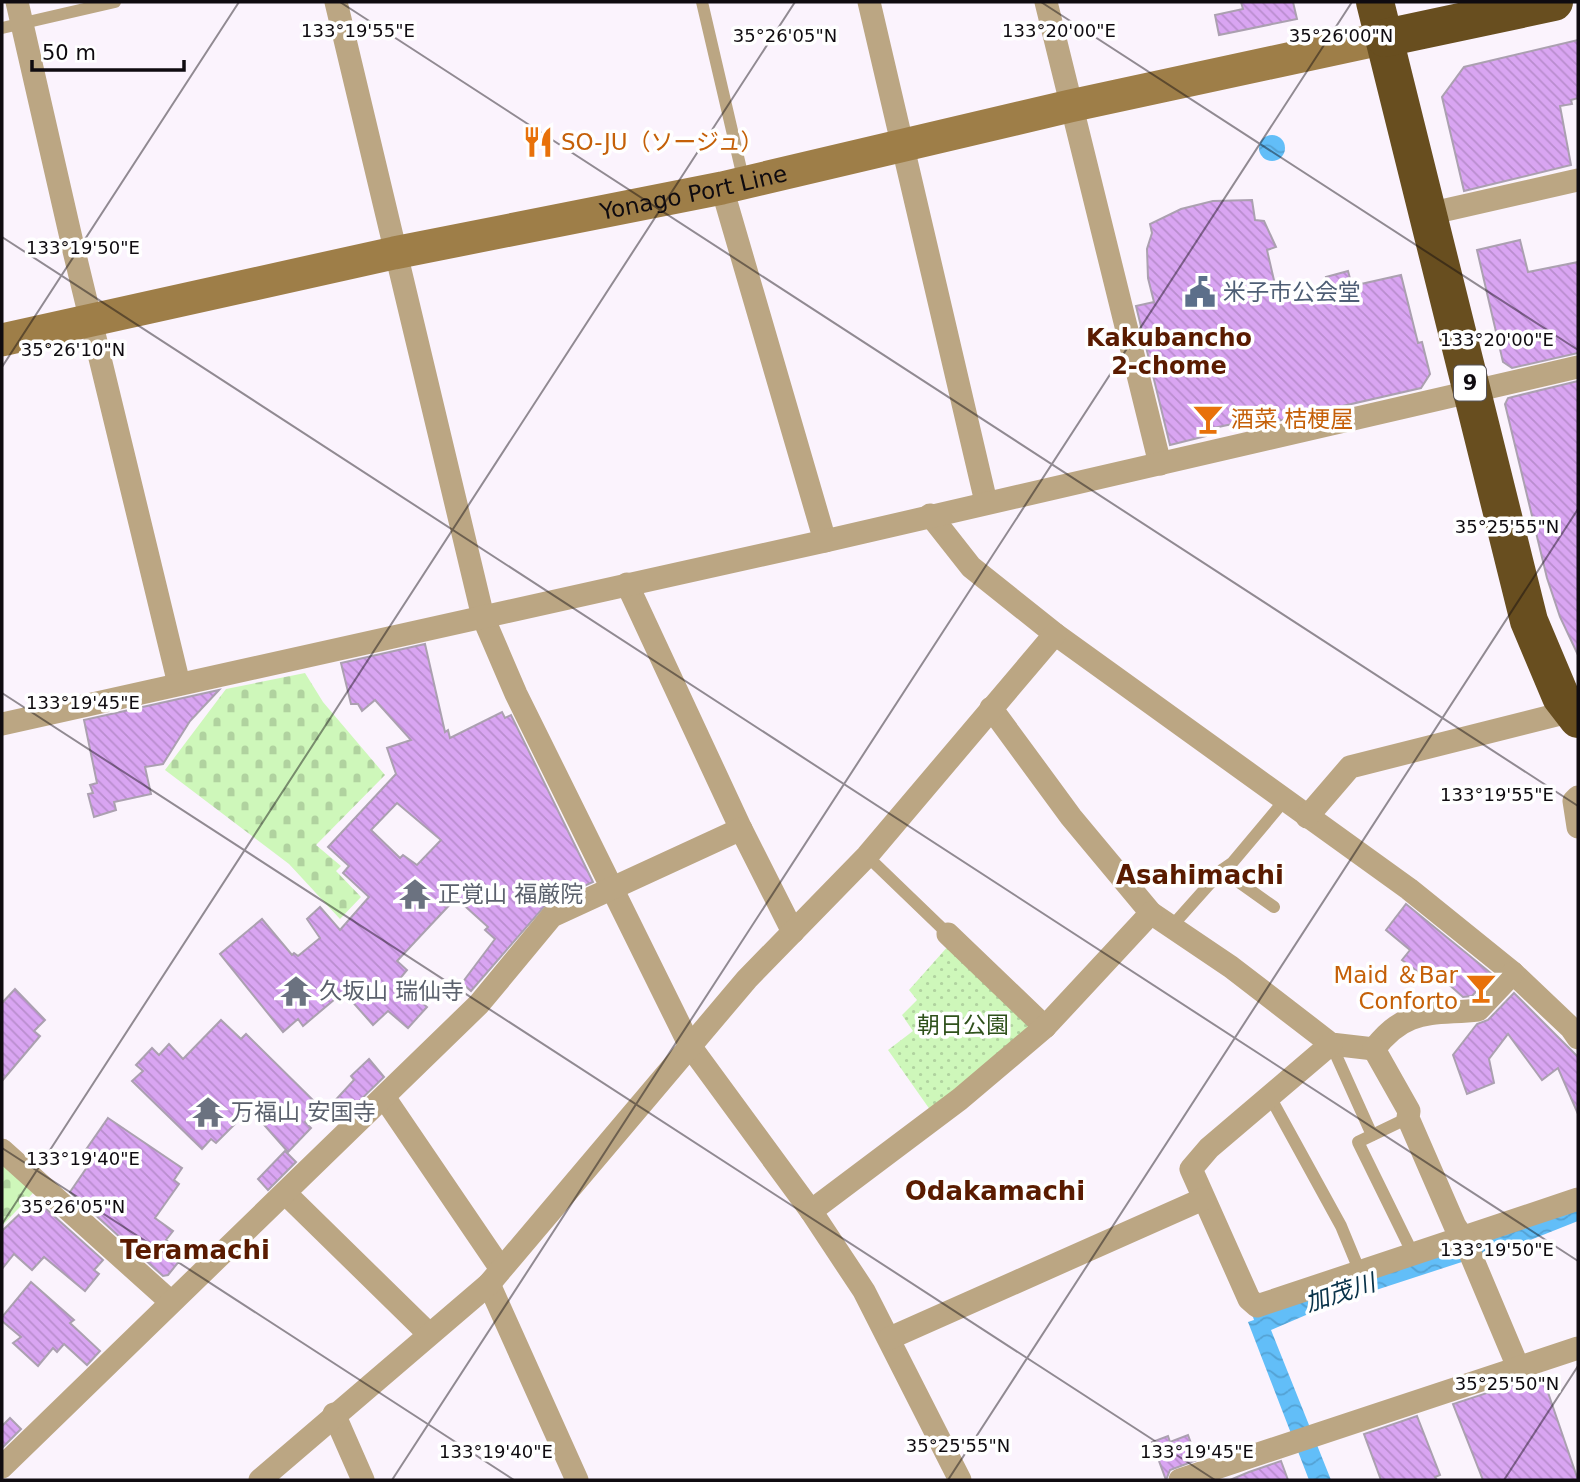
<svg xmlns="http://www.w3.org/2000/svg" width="1580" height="1482" font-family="'DejaVu Sans','Noto Sans JP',sans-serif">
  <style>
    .cemetery { fill: url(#cemetery-stones) }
    .park { fill: url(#park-dots) }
    .water { fill: url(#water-waves) }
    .building { fill: url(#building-back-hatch); stroke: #aba0b0; stroke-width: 2; fill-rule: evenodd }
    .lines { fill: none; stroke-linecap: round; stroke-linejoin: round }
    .lane { stroke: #bba683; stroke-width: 12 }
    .street { stroke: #bba683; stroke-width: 23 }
    .secondary { stroke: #9e7e48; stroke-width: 33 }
    .highway { stroke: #684e1f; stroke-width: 38 }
    .ticks { fill: none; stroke: #0f0b10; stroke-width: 2; stroke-opacity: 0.45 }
    .labels { text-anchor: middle; stroke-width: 7; stroke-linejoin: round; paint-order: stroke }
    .shield { fill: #fff; stroke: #575458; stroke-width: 2 }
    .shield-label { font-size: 21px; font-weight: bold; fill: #0f0b10 }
    .food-label { font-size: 23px; fill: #c56008; stroke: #fff; text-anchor: start }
    .street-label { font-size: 23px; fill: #0f0b10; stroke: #fff }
    .service-label { font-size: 23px; fill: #4e5e75; stroke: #fff; text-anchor: start }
    .worship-label { font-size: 23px; fill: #5b616d; stroke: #fff; text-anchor: start }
    .park-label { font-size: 23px; fill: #2f511b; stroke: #fff }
    .neighbourhood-label { font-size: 24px; font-weight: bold; fill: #5a1b00; stroke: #fff }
    .water-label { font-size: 24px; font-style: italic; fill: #083249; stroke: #fff }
    .quarter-label { font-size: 26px; font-weight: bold; fill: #5a1b00; stroke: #fff }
    .ticks-label { font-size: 18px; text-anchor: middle; fill: #0f0b10; stroke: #fff; stroke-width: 7; stroke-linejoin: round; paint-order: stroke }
  </style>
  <defs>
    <pattern id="cemetery-stones" width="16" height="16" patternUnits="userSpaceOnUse" patternTransform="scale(1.75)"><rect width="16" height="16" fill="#cef7ba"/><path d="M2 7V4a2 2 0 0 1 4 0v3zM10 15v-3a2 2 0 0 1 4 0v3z" fill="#b0d29f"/></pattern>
    <pattern id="park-dots" width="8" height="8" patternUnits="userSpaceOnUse" patternTransform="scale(1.75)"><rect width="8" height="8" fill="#cef7ba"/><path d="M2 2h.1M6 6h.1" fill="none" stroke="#b0d29f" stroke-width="1.8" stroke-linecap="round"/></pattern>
    <pattern id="water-waves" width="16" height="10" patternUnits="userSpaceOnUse" patternTransform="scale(1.75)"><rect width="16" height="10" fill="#62bef8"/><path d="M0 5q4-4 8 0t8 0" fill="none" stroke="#54a2d4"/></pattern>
    <pattern id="building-back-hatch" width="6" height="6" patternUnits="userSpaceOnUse" patternTransform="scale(1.75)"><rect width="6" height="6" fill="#d9a5f2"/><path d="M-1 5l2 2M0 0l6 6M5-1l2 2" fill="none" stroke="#b98dce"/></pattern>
  </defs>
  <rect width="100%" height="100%" fill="#fbf3fd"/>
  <g class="cemetery">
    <polygon points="305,673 323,702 385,775 316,845 341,866 336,871 361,897 340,919 289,864 165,770 226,689"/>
    <polygon points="2,1164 33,1193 2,1226"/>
  </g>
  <polygon class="park" points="950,944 1034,1023 933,1114 888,1050 913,1031 902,1015 917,1000 909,990"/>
  <g class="water">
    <circle cx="1272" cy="148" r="13"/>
    <polygon points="1578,1204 1578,1221 1483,1259 1468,1260 1327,1306 1271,1330 1331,1480 1309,1480 1248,1322 1254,1320 1252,1314"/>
  </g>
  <g class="building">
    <polygon points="1241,2 1293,2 1297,19 1219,35 1215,15 1243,9"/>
    <polygon points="1578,40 1578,98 1571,100 1572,104 1560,106 1571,165 1464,191 1442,97 1464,67"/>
    <polygon points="1252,200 1255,220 1264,221 1276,247 1267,250 1279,302 1330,291 1326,277 1348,271 1352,286 1401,275 1418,343 1422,342 1430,374 1421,388 1277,421 1275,415 1204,430 1206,436 1170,445 1136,306 1154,302 1148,278 1147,249 1152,233 1150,224 1181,209 1213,201"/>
    <polygon points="1520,240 1528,272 1578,262 1578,353 1512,368 1503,362 1477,250"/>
    <polygon points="1578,381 1578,655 1560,617 1547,578 1505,404 1508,398"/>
    <path d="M425,644l20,88 3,-2 2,8 52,-26 3,6 6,-3 82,167 -27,12 -4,-8 -91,105 -9,-8 33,-44 -10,-9 3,-3 -32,-29 -59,63 10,9 -10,12 30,25 -19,21 -20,-17 -15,14 -23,-26 -2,3 -4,-5 -5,5 -4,-3 -32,27 -5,-7 -15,13 -63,-78 42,-35 30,36 2,-2 4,3 22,-18 -13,-19 13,-12 20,23 29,-33 -26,-24 6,-7 -21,-19 68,-73 -9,-26 24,-8 -36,-40 -13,11 -4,-7h-7l-10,-41zM397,803l44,37 -24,25 -14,-10 -3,3 -29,-28z"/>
    <polygon points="219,690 190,721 163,764 145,767 151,794 114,802 116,810 94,817 88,794 93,793 90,785 97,783 84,720"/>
    <polygon points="1406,904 1492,974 1472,996 1463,997 1438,975 1432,982 1402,960 1410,950 1386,930"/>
    <polygon points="15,989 45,1020 34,1031 40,1036 2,1081 2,1003"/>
    <polygon points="1514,993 1578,1057 1578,1114 1558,1068 1542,1080 1508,1034 1489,1059 1494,1083 1467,1094 1453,1055 1477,1024 1488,1020"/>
    <polygon points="221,1020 241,1039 246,1034 319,1106 305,1122 311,1128 288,1152 250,1109 216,1143 211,1139 202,1149 132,1081 143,1071 136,1065 152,1048 159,1055 169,1044 183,1059"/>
    <polygon points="369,1059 384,1077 344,1116 331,1105 354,1080 351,1076"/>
    <polygon points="108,1118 182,1168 174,1180 179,1184 155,1218 173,1231 166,1240 185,1254 168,1275 163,1276 70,1192 94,1157 85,1151"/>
    <polygon points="285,1151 296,1162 268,1190 258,1179"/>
    <polygon points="35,1199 103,1260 94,1270 99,1274 85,1291 44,1257 32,1270 14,1254 2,1269 2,1231"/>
    <polygon points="31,1282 74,1320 70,1323 100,1351 87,1365 64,1344 57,1352 53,1348 38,1366 13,1343 21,1337 2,1321 2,1317"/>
    <polygon points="1542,1375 1578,1480 1483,1480 1453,1404"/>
    <polygon points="1417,1416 1440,1475 1435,1477 1437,1480 1381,1480 1364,1434"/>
    <polygon points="10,1418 21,1429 2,1448 2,1426"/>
    <polygon points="1188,1435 1197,1460 1170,1470 1166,1480 1152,1442 1168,1436 1170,1442"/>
    <polygon points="1281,1461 1288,1480 1230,1480 1249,1472"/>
  </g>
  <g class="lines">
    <g class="lane">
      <polyline points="702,2 744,182"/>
      <polyline points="2,28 115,2"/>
      <polyline points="867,856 948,934"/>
      <polyline points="1222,870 1274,907"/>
      <polyline points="1172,926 1222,870 1232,863 1284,801"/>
      <polyline points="1331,1044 1372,1135"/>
      <polyline points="1269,1095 1341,1226 1360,1272"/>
      <polyline points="1408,1118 1358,1142 1413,1254"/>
    </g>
    <g class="street">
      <polyline points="17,2 74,251 179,684"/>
      <polyline points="336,2 483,617 516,694 690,1046 811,1211 864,1291 960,1480"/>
      <polyline points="869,2 986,502"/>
      <polyline points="1046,2 1160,464"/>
      <polyline points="722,188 825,541"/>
      <polyline points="1428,214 1578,180"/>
      <polyline points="930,515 971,567 1055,634 1409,889 1513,973 1571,1028 1578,1038"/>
      <polyline points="627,584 741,829"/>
      <path d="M991,708l80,109 80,96 80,54 100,77 43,5c32,-42 57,-34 104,-39l35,-37"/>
      <polyline points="2,724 825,541 1578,367"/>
      <polyline points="1578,797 1574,801 1578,827"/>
      <polyline points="1307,817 1350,767 1572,711"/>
      <polyline points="948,934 1045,1027"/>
      <polyline points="1331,1044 1209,1148 1191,1169 1249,1299 1257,1306 1578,1199"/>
      <polyline points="1374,1049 1409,1111 1408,1118 1455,1226 1465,1241 1518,1367"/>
      <polyline points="384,1097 501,1269"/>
      <polyline points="2,1150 171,1302"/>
      <polyline points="285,1193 429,1334"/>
      <polyline points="811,1211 960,1099 1045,1027 1151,913"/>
      <polyline points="489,1284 577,1480"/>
      <polyline points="890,1338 1203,1199"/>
      <polyline points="334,1414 363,1480"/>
      <polyline points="2,1467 479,1004 552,916 741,829 793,932"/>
      <polyline points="260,1480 489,1284 747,979 867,856 1055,634"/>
      <polyline points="1180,1480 1578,1348"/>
    </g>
    <path class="secondary" id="s1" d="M2,340l392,-87 328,-65 348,-82 315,-68"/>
    <g class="highway">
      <polyline points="1375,2 1529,621 1561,697 1578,719"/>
      <polyline points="1385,38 1554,2"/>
    </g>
  </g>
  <path class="ticks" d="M340,2l1238,804M1041,2l537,348M2,237l1576,1024M2,367l237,-365M2,693l1213,787M2,1148l512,332M2,1224l793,-1222M392,1480l960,-1478M948,1480l630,-971M1504,1480l74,-114"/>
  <defs>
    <symbol id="restaurant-bare" viewBox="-9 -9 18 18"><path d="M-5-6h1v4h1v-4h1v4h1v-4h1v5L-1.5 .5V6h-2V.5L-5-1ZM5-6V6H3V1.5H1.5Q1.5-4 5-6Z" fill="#e8710a" stroke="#fff" stroke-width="2.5" paint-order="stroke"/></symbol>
    <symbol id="civic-bare" viewBox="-9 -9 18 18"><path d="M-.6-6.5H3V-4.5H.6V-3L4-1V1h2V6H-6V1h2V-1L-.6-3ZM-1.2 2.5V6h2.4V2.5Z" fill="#5c6f8a" stroke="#fff" stroke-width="2.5" paint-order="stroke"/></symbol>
    <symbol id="bar-bare" viewBox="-9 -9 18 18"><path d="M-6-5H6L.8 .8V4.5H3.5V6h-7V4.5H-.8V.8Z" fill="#e8710a" stroke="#fff" stroke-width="2.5" paint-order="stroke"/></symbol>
    <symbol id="temple-bare" viewBox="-9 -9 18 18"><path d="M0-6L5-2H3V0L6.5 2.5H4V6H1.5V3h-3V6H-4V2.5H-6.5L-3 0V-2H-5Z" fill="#6b7280" stroke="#fff" stroke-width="2.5" paint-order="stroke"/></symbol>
  </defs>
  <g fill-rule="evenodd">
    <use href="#restaurant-bare" x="516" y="120" width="44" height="44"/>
    <use href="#civic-bare" x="1178" y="270" width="44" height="44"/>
    <use href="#bar-bare" x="1186" y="397" width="44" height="44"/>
    <use href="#temple-bare" x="393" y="872" width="44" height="44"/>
    <use href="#bar-bare" x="1459" y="966" width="44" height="44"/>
    <use href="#temple-bare" x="274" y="969" width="44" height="44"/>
    <use href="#temple-bare" x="186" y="1090" width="44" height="44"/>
  </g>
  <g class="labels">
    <rect class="shield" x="1454" y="365.5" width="32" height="35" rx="5"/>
    <g class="shield-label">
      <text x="1470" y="390">9</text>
    </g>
    <g class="food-label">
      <text x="561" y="150">SO-JU（ソージュ）</text>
      <text x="1231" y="427">酒菜 桔梗屋</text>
      <text x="1458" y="983" text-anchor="end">Maid ＆Bar<tspan x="1458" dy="26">Conforto</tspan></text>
    </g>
    <g class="street-label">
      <text dy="8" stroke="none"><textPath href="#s1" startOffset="707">Yonago Port Line</textPath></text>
    </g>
    <g class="service-label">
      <text x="1223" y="300">米子市公会堂</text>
    </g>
    <g class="worship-label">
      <text x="438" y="902">正覚山 福厳院</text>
      <text x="319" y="999">久坂山 瑞仙寺</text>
      <text x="231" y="1120">万福山 安国寺</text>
    </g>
    <g class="park-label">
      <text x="963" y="1033">朝日公園</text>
    </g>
    <g class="neighbourhood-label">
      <text x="1169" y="346">Kakubancho<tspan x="1169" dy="28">2-chome</tspan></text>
    </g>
    <g class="water-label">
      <text transform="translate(1340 1293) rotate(-18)" y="8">加茂川</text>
    </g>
    <g class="quarter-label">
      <text x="1200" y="884">Asahimachi</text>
      <text x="995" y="1200">Odakamachi</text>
      <text x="195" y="1259">Teramachi</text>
    </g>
  </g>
  <g class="ticks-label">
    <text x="358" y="37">133°19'55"E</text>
    <text x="1059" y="37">133°20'00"E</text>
    <text x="785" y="42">35°26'05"N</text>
    <text x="1341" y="42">35°26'00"N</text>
    <text x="83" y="254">133°19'50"E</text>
    <text x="1497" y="346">133°20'00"E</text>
    <text x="73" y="356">35°26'10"N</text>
    <text x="1507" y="533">35°25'55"N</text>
    <text x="83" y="709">133°19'45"E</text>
    <text x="1497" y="801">133°19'55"E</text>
    <text x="83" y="1165">133°19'40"E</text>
    <text x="73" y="1213">35°26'05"N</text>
    <text x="1497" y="1256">133°19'50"E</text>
    <text x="1507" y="1390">35°25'50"N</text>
    <text x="958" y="1452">35°25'55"N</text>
    <text x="496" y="1458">133°19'40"E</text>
    <text x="1197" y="1458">133°19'45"E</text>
  </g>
  <rect width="1580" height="1482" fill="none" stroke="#0f0b10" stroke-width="7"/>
  <path d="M32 60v10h152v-10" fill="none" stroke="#0f0b10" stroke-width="3.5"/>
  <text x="42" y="60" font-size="21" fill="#0f0b10" stroke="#ffffff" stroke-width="5" paint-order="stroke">50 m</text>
</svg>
